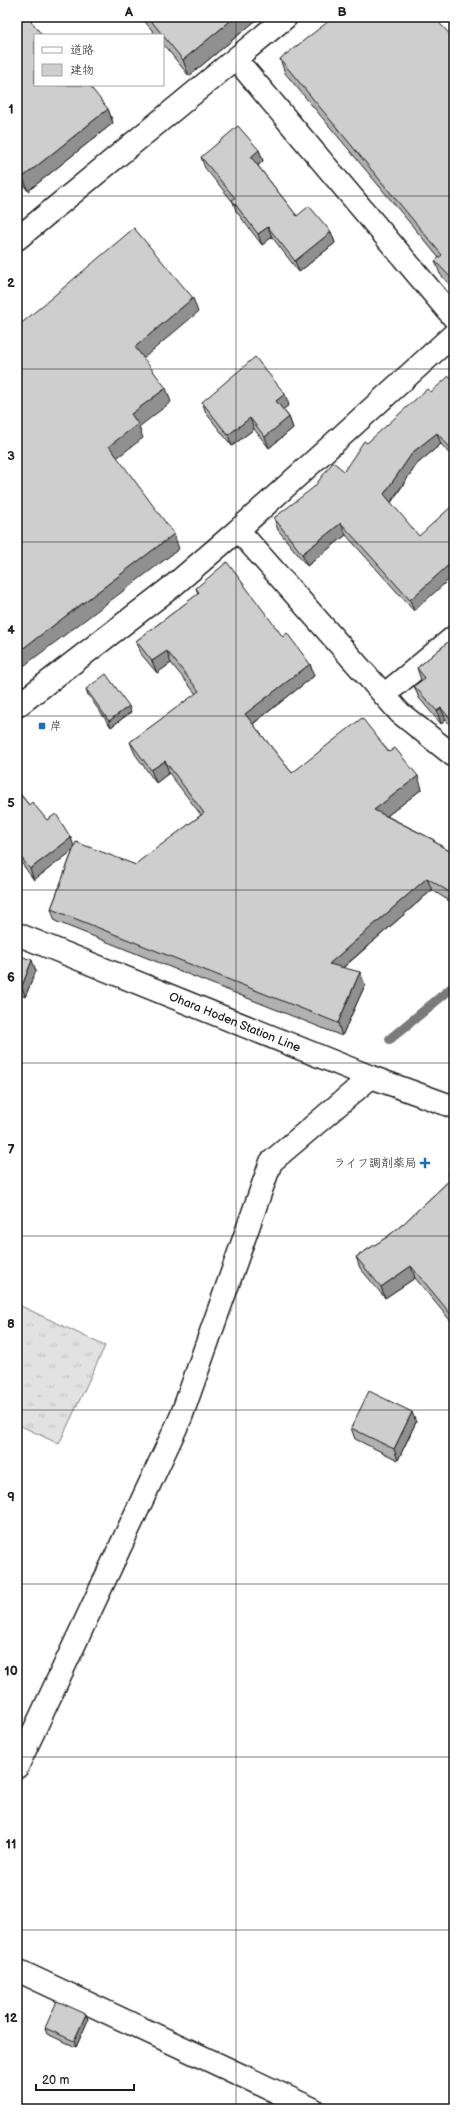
<svg xmlns="http://www.w3.org/2000/svg" width="471" height="2126" font-family="'Balsamiq Sans','Klee One',sans-serif">
  <style>
    .grass { fill: url(#grass-tufts); stroke: #7f7f7f }
    .lines { fill: none; stroke-linecap: round; stroke-linejoin: round }
    .stream { stroke: #7a7a7a; stroke-width: 10 }
    .minor-casing { stroke: #1c1c1c; stroke-width: 25 }
    .major-casing { stroke: #1c1c1c; stroke-width: 25 }
    .minor { stroke: #fff; stroke-width: 22 }
    .major { stroke: #fff; stroke-width: 22 }
    .wall { fill: #b1b1b1; stroke: #1c1c1c }
    .shaded-wall { fill: #909090; stroke: #1c1c1c }
    .building { fill: #cecece; stroke: #1c1c1c }
    .grid { fill: none; stroke: #1c1c1c; stroke-width: 1; stroke-opacity: 0.55 }
    .poi-dot { fill: #1f6fb2; stroke: #fff; stroke-width: 1.5 }
    .labels { text-anchor: middle; stroke-width: 3; stroke-linejoin: round; paint-order: stroke }
    .poi-label { font-size: 12px; fill: #1c1c1c; stroke: #fff; text-anchor: start }
    .street-label { font-size: 12px; fill: #1c1c1c; stroke: #fff }
    .neatline { fill: none; stroke: #1c1c1c; stroke-width: 1.5 }
    .grid-label { font-size: 13px; text-anchor: middle; font-weight: bold; fill: #1c1c1c }
  </style>
  <defs>
    <pattern id="grass-tufts" width="24" height="20" patternUnits="userSpaceOnUse"><rect width="24" height="20" fill="#e2e2e2"/><path d="M3 7l-1-3M5 7V3M7 7l1-3M15 17l-1-3M17 17v-4M19 17l1-3" fill="none" stroke="#c1c1c1"/></pattern>
  </defs>
  <rect width="100%" height="100%" fill="#fff"/>
  <filter id="ink" filterUnits="userSpaceOnUse"><feTurbulence type="fractalNoise" baseFrequency=".025" numOctaves="2"/><feDisplacementMap in="SourceGraphic" scale="8" xChannelSelector="R" yChannelSelector="G"/><feConvolveMatrix kernelMatrix="1 2 1 2 8 2 1 2 1" color-interpolation-filters="sRGB"/></filter>
  <g filter="url(#ink)">
    <polygon class="grass" points="17,1304 105,1346 59,1444 17,1424"/>
    <g class="lines">
      <polyline class="stream" points="390,1039 454,986"/>
      <defs>
        <g id="minor">
          <polyline points="246,71 454,318"/>
          <polyline points="17,239 286,17"/>
          <polyline points="238,530 400,713 454,756"/>
          <polyline points="384,695 454,637"/>
          <polyline points="17,706 174,585 238,530 454,334"/>
          <polyline points="17,1767 181,1417 271,1162 371,1077"/>
          <polyline points="17,1970 313,2109"/>
        </g>
        <g id="major">
          <path id="s1" d="M17,934l354,143 83,30"/>
        </g>
      </defs>
      <use href="#minor" class="minor-casing"/>
      <use href="#major" class="major-casing"/>
      <use href="#minor" class="minor"/>
      <use href="#major" class="major"/>
    </g>
    <g class="wall">
      <polygon points="17,17 108,109 113,123 28,191 17,177"/>
      <polygon points="141,17 260,17 189,76 163,44 163,35 156,35"/>
      <polygon points="454,39 454,290 440,274 435,261 439,258 285,73 280,59"/>
      <polygon points="259,150 263,161 258,166 297,216 331,232 335,243 299,272 272,237 262,245 236,211 233,202 205,168 201,157"/>
      <polygon points="454,380 454,459 441,444 417,464 391,503 414,611 346,535 307,566 278,530 274,518 344,471 367,443 431,392"/>
      <polygon points="202,402 289,405 283,409 289,417 293,428 269,448 254,429 232,446 206,413"/>
      <polygon points="196,588 283,637 310,664 314,676 253,724 292,773 389,752 422,789 387,816 434,840 435,842 454,854 454,904 432,890 343,968 365,985 342,1036 55,921 51,909 73,850 34,880 17,857 17,790 29,805 47,820 71,838 74,848 136,865 201,815 169,773 156,783 135,754 130,742 196,694 171,663 157,673 141,654 136,641 198,594"/>
      <polygon points="454,637 454,729 446,720 441,724 419,698 414,686 421,680 417,668"/>
      <polygon points="86,689 131,712 111,727 88,695"/>
      <polygon points="17,955 36,971 25,997 21,995 17,1005"/>
      <polygon points="454,1168 454,1325 415,1278 385,1298 360,1268 356,1257 387,1237 403,1224 451,1179 448,1172"/>
      <polygon points="416,1422 398,1460 355,1439 351,1428"/>
      <polygon points="86,2014 88,2020 76,2047 47,2034 45,2028"/>
    </g>
    <g class="shaded-wall">
      <polygon points="235,17 260,17 189,76 183,60"/>
      <polygon points="108,109 113,123 28,191 23,177"/>
      <polygon points="259,150 263,161 255,168 251,157"/>
      <polygon points="268,227 272,237 262,245 258,234"/>
      <polygon points="331,232 335,243 299,272 295,261"/>
      <polygon points="193,298 198,312 140,361 135,347"/>
      <polygon points="166,388 171,402 139,427 143,438 114,460 109,446 131,414"/>
      <polygon points="285,394 289,405 280,412 276,401"/>
      <polygon points="289,417 293,428 269,448 265,437"/>
      <polygon points="250,418 254,429 232,446 228,435"/>
      <polygon points="437,433 441,444 417,464 388,506 384,494 413,452"/>
      <polygon points="341,523 346,535 307,566 302,554"/>
      <polygon points="174,534 179,549 17,671 17,653"/>
      <polygon points="454,560 454,575 414,611 410,600"/>
      <polygon points="167,651 171,663 157,673 152,661"/>
      <polygon points="310,664 314,676 250,726 245,714"/>
      <polygon points="129,706 131,712 111,727 109,721"/>
      <polygon points="441,708 446,720 441,724 437,711"/>
      <polygon points="165,761 169,773 156,783 151,770"/>
      <polygon points="418,776 422,789 379,822 374,810"/>
      <polygon points="71,838 75,849 34,880 30,869"/>
      <polygon points="427,878 432,890 333,976 329,964"/>
      <polygon points="32,960 36,971 25,997 22,986"/>
      <polygon points="360,972 365,985 342,1036 338,1023"/>
      <polygon points="17,986 21,995 17,1005"/>
      <polygon points="411,1266 415,1278 385,1298 381,1287"/>
      <polygon points="412,1412 416,1422 398,1460 394,1449"/>
      <polygon points="86,2014 88,2020 76,2047 74,2041"/>
    </g>
    <g class="building">
      <polygon points="17,17 28,17 42,35 35,35 35,85 89,85 108,109 23,177 17,169"/>
      <polygon points="148,17 235,17 183,60"/>
      <polygon points="334,17 434,17 454,39 454,279 453,280 435,261 442,255 280,59"/>
      <polygon points="238,126 259,150 251,157 297,216 309,206 331,232 295,261 268,227 258,234 232,200 235,198 201,157"/>
      <polygon points="134,228 193,298 135,347 166,388 131,414 138,424 109,446 174,534 17,653 17,327"/>
      <polygon points="255,357 285,394 276,401 289,417 265,437 250,418 228,435 202,402"/>
      <polygon points="449,376 454,380 454,452 437,433 413,452 384,494 419,536 454,504 454,560 410,600 341,523 302,554 274,518 314,487 333,462 344,471 364,441 367,443 427,389 431,392"/>
      <polygon points="227,562 283,637 287,633 310,664 245,714 292,773 362,718 389,752 395,748 418,776 374,810 434,840 433,841 454,854 454,895 427,878 329,964 360,972 338,1023 51,909 76,842 136,865 138,862 204,813 165,761 151,770 130,742 199,691 167,651 152,661 136,641 199,593 196,588"/>
      <polygon points="454,637 454,723 441,708 437,711 414,686 425,678 417,668"/>
      <polygon points="106,674 129,706 109,721 86,689"/>
      <polygon points="17,790 29,805 32,802 47,820 56,814 71,838 30,869 17,852"/>
      <polygon points="17,955 32,960 22,986 17,985"/>
      <polygon points="454,1168 454,1318 411,1266 381,1287 356,1257 387,1237 403,1224 452,1178 448,1172"/>
      <polygon points="369,1391 412,1412 394,1449 351,1428"/>
      <polygon points="57,2001 86,2014 74,2041 45,2028"/>
    </g>
  </g>
  <path class="grid" d="M236,17v2092M17,196h437M17,369h437M17,542h437M17,716h437M17,890h437M17,1063h437M17,1236h437M17,1410h437M17,1584h437M17,1757h437M17,1930h437"/>
  <g class="poi-dot">
    <rect x="38" y="722" width="8" height="8" rx="2"/>
    <path d="M423 1157h4v4h4v4h-4v4h-4v-4h-4v-4h4z"/>
  </g>
  <g class="labels">
    <g class="poi-label">
      <text x="50" y="730">岸</text>
      <text x="417" y="1167" text-anchor="end">ライフ調剤薬局</text>
    </g>
    <g class="street-label">
      <text dy="4" stroke="none"><textPath href="#s1" startOffset="235">Ohara Hoden Station Line</textPath></text>
    </g>
  </g>
  <rect width="471" height="2126" fill="none" stroke="#fff" stroke-width="44"/>
  <rect x="34" y="34" width="130" height="52" fill="#ffffff" stroke="#a4a4a4"/>
  <rect x="42" y="47" width="20" height="6" fill="#ffffff" stroke="#a4a4a4"/>
  <text x="70" y="54" font-size="12" fill="#1c1c1c">道路</text>
  <rect x="42" y="64" width="20" height="12" fill="#cecece" stroke="#a4a4a4"/>
  <text x="70" y="74" font-size="12" fill="#1c1c1c">建物</text>
  <path d="M36 2084v6h98v-6" fill="none" stroke="#1c1c1c" stroke-width="2"/>
  <text x="42" y="2084" font-size="12" fill="#1c1c1c" stroke="#ffffff" stroke-width="3" paint-order="stroke">20 m</text>
  <rect x="22" y="22" width="427" height="2082" class="neatline"/>
  <g class="grid-label">
    <text x="129" y="16">A</text>
    <text x="342" y="16">B</text>
    <text x="11" y="113">1</text>
    <text x="11" y="287">2</text>
    <text x="11" y="460">3</text>
    <text x="11" y="634">4</text>
    <text x="11" y="807">5</text>
    <text x="11" y="981">6</text>
    <text x="11" y="1154">7</text>
    <text x="11" y="1328">8</text>
    <text x="11" y="1501">9</text>
    <text x="11" y="1675">10</text>
    <text x="11" y="1848">11</text>
    <text x="11" y="2022">12</text>
  </g>
</svg>
